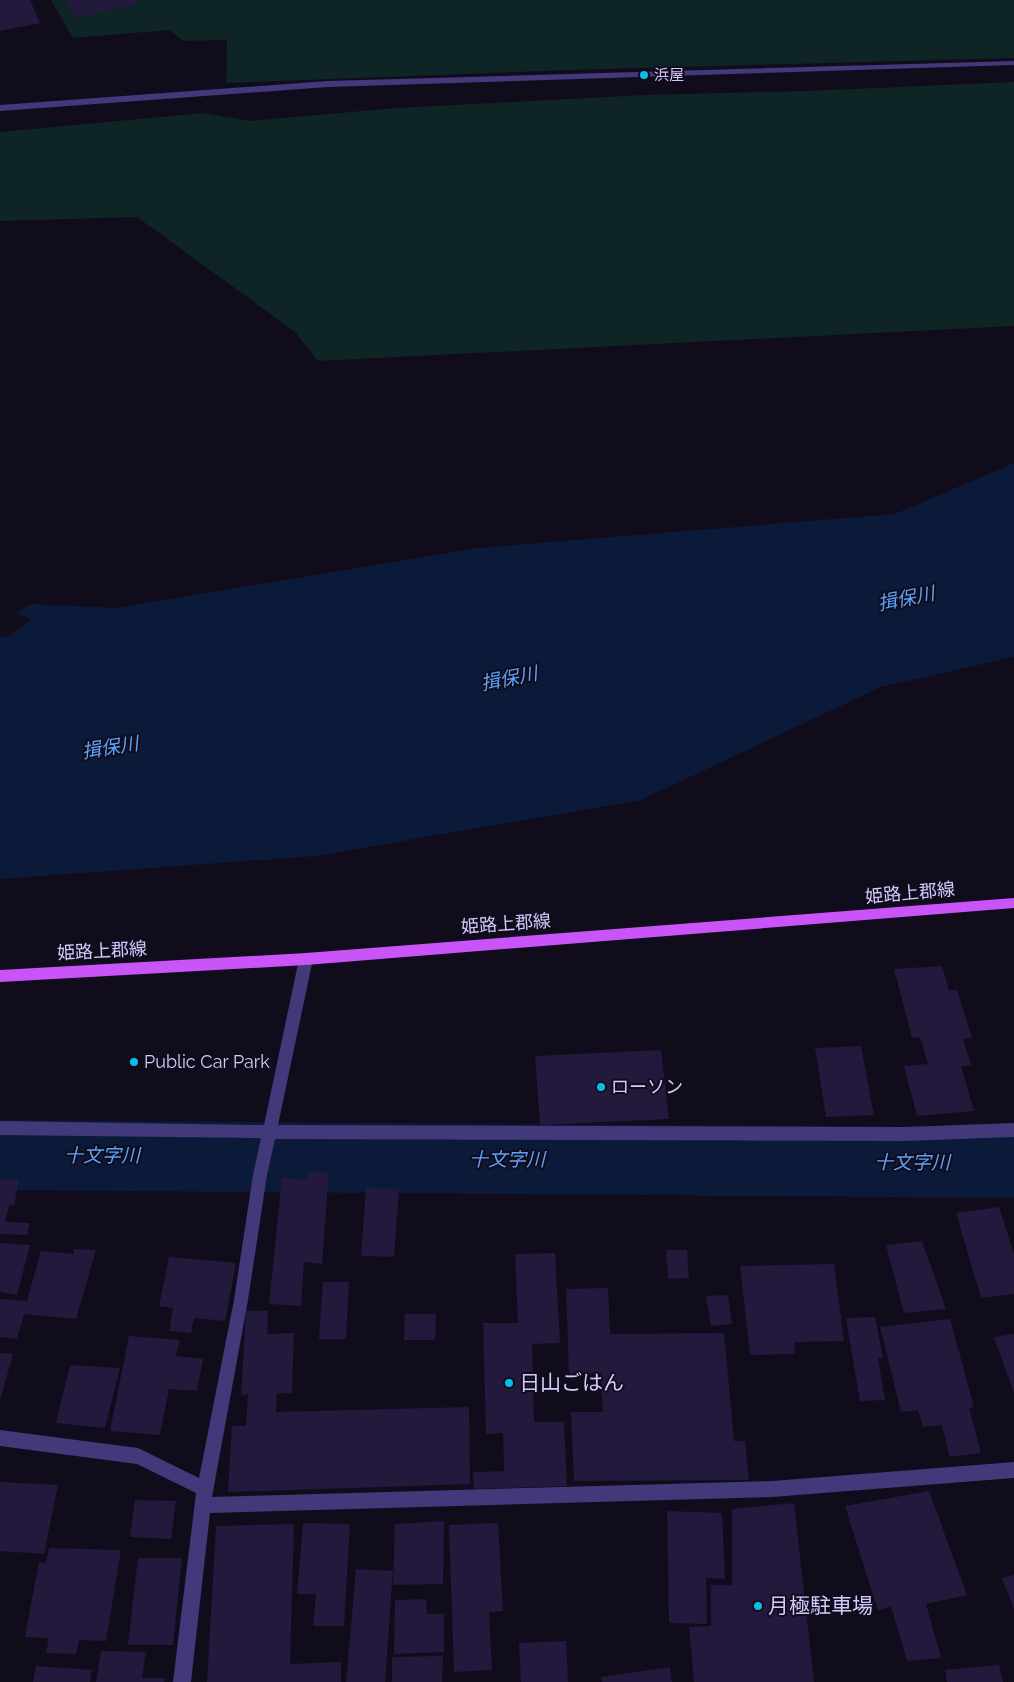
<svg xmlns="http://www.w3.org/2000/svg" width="1014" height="1682" font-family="Raleway,'Noto Sans JP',sans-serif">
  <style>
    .green { fill: #0f2425 }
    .water { fill: #0c1a3a }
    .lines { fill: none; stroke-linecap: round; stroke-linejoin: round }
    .river { fill: #0c1a3a; fill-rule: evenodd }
    .building { fill: #23193c }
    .street { fill: #413979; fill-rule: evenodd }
    .primary { fill: #c955f8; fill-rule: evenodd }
    .poi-dot { fill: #0abee8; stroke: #100c1c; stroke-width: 2 }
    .labels { text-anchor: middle; stroke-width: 4; stroke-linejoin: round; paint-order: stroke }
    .far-poi-label { font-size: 15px; fill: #d4c9fd; stroke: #100c1c; text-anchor: start }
    .street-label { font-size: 18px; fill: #d4c9fd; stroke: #100c1c }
    .poi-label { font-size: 18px; fill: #d4c9fd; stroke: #100c1c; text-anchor: start }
    .water-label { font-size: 19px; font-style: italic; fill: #5ca2f8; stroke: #100c1c }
    .near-poi-label { font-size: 21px; fill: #d4c9fd; stroke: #100c1c; text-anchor: start }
  </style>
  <rect width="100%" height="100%" fill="#100c1c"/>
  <g class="green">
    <polygon points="51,0 1014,0 1014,58 569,70 226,83 227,40 183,41 169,30 73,38"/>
    <polygon points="1014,82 1014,326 318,361 295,332 137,217 0,221 0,132 203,113 249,121 397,108 644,95 806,91"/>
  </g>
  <polygon class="water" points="1014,463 1014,657 881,687 641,800 316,856 0,879 0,637 9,636 32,619 14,613 32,604 116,608 478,548 895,514"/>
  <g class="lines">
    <polygon class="river" points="0,1120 1014,1128 1014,1198 0,1190"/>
  </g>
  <g class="building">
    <polygon points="0,0 30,0 40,23 0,31"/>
    <polygon points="65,0 138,0 140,3 75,18"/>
    <polygon points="942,966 949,990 957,990 972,1038 963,1039 971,1065 961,1066 974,1111 917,1116 904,1066 928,1064 920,1037 912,1038 894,969"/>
    <polygon points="861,1046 874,1115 826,1117 815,1048"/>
    <polygon points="661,1050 669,1119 540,1125 535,1056"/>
    <polygon points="309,1172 329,1173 322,1264 304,1262 301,1306 269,1304 282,1178 307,1180"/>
    <polygon points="0,1179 19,1180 14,1206 9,1205 5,1222 30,1223 27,1235 0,1234"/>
    <polygon points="366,1188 399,1189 394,1257 361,1256"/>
    <polygon points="999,1207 1014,1254 1014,1294 981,1298 956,1213"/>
    <polygon points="922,1241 946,1309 904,1313 886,1245"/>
    <polygon points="0,1243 30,1245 17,1295 0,1292"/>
    <polygon points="74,1249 96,1250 76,1319 24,1314 17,1339 0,1337 0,1299 27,1301 41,1251 73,1254"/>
    <polygon points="666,1250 687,1250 689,1278 668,1279"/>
    <polygon points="555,1253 560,1343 532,1344 534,1422 564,1422 567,1486 474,1489 473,1472 504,1471 503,1433 486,1434 483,1323 518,1323 515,1254"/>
    <polygon points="169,1257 236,1263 225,1321 194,1318 191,1333 169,1331 173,1308 159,1306"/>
    <polygon points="834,1264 844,1341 794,1342 795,1354 750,1355 740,1266"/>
    <polygon points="323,1282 349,1282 346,1339 319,1339"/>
    <polygon points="608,1288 610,1334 724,1333 734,1441 745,1441 749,1480 574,1481 571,1412 603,1412 601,1373 569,1374 566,1289"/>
    <polygon points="728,1295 732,1324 711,1326 706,1296"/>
    <polygon points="246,1311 268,1311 267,1334 294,1333 292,1393 277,1393 276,1412 469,1407 470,1484 228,1492 232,1426 246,1426 248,1394 241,1395"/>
    <polygon points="405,1314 436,1314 435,1340 404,1340"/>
    <polygon points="875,1317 883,1358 878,1358 885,1400 860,1401 846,1318"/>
    <polygon points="950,1319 974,1407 969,1408 981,1453 950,1457 942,1425 923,1427 918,1410 901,1412 880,1327"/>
    <polygon points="1014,1334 1014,1393 994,1337"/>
    <polygon points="129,1336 180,1340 176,1356 203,1359 197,1391 169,1389 160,1435 110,1431"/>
    <polygon points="0,1353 13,1354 1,1397 0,1397"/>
    <polygon points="70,1365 120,1368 105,1428 56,1423"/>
    <polygon points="0,1482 58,1485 44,1554 0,1551"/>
    <polygon points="929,1491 967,1595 926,1604 941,1658 907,1661 891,1606 878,1611 845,1506"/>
    <polygon points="135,1500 176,1501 171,1539 130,1537"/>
    <polygon points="794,1503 814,1682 694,1682 689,1627 711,1626 711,1585 732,1585 732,1509"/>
    <polygon points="667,1511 722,1513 725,1579 706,1578 707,1624 669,1623"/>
    <polygon points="444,1521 443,1584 393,1585 395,1524"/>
    <polygon points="303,1523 350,1524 344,1626 313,1626 316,1594 297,1594"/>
    <polygon points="498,1523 503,1611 489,1612 492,1670 454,1672 449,1525"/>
    <polygon points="294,1524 290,1664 341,1662 341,1682 207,1682 216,1526"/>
    <polygon points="49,1548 121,1550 106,1641 79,1640 76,1654 46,1653 49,1638 25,1637 39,1562 46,1563"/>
    <polygon points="138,1558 182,1558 173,1645 128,1645"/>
    <polygon points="356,1569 393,1571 385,1682 346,1682"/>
    <polygon points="1014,1575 1014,1609 1002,1578"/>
    <polygon points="426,1599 427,1614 444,1614 444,1652 394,1654 395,1600"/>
    <polygon points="566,1641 568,1682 521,1682 519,1643"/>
    <polygon points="101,1651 146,1652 142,1678 165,1678 164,1682 96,1682"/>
    <polygon points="443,1656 442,1682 392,1682 392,1657"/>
    <polygon points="999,1665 1003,1682 947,1682 945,1670"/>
    <polygon points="36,1666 92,1670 90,1682 33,1682"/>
    <polygon points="670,1667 672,1682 602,1682 601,1677"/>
  </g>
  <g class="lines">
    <g class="street">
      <polygon points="1014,61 1014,65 328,87 0,111 0,105 328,81"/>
      <polygon points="306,953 311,955 313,959 278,1125 904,1127 1014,1123 1014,1137 904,1141 275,1139 267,1175 248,1300 212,1497 772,1481 1014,1462 1014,1478 772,1497 210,1513 191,1682 173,1682 196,1493 137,1464 0,1446 0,1430 138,1448 199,1478 234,1300 253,1175 261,1138 0,1135 0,1121 264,1125 299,959 301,955"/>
    </g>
    <polygon class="primary" points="1014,898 1014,908 306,965 0,982 0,970 306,953"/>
  </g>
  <g class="poi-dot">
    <circle cx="644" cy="75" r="5"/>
    <circle cx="134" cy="1062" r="5"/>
    <circle cx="601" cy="1087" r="5"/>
    <circle cx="509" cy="1383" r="5"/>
    <circle cx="758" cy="1606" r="5"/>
  </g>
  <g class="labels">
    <g class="far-poi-label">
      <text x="654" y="80">浜屋</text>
    </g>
    <g class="street-label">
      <text transform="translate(910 893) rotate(-5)" y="6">姫路上郡線</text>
      <text transform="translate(506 924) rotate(-4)" y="6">姫路上郡線</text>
      <text transform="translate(102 951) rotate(-3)" y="6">姫路上郡線</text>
    </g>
    <g class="poi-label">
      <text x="144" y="1068">Public Car Park</text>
      <text x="611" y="1093">ローソン</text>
    </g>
    <g class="water-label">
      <text transform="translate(906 598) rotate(-11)" y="7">揖保川</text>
      <text transform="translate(509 678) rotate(-11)" y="7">揖保川</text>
      <text transform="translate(110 747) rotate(-9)" y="7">揖保川</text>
      <text x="102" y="1162">十文字川</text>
      <text x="507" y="1166">十文字川</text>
      <text x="912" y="1169">十文字川</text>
    </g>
    <g class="near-poi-label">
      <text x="519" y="1390">日山ごはん</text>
      <text x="768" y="1613">月極駐車場</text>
    </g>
  </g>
</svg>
